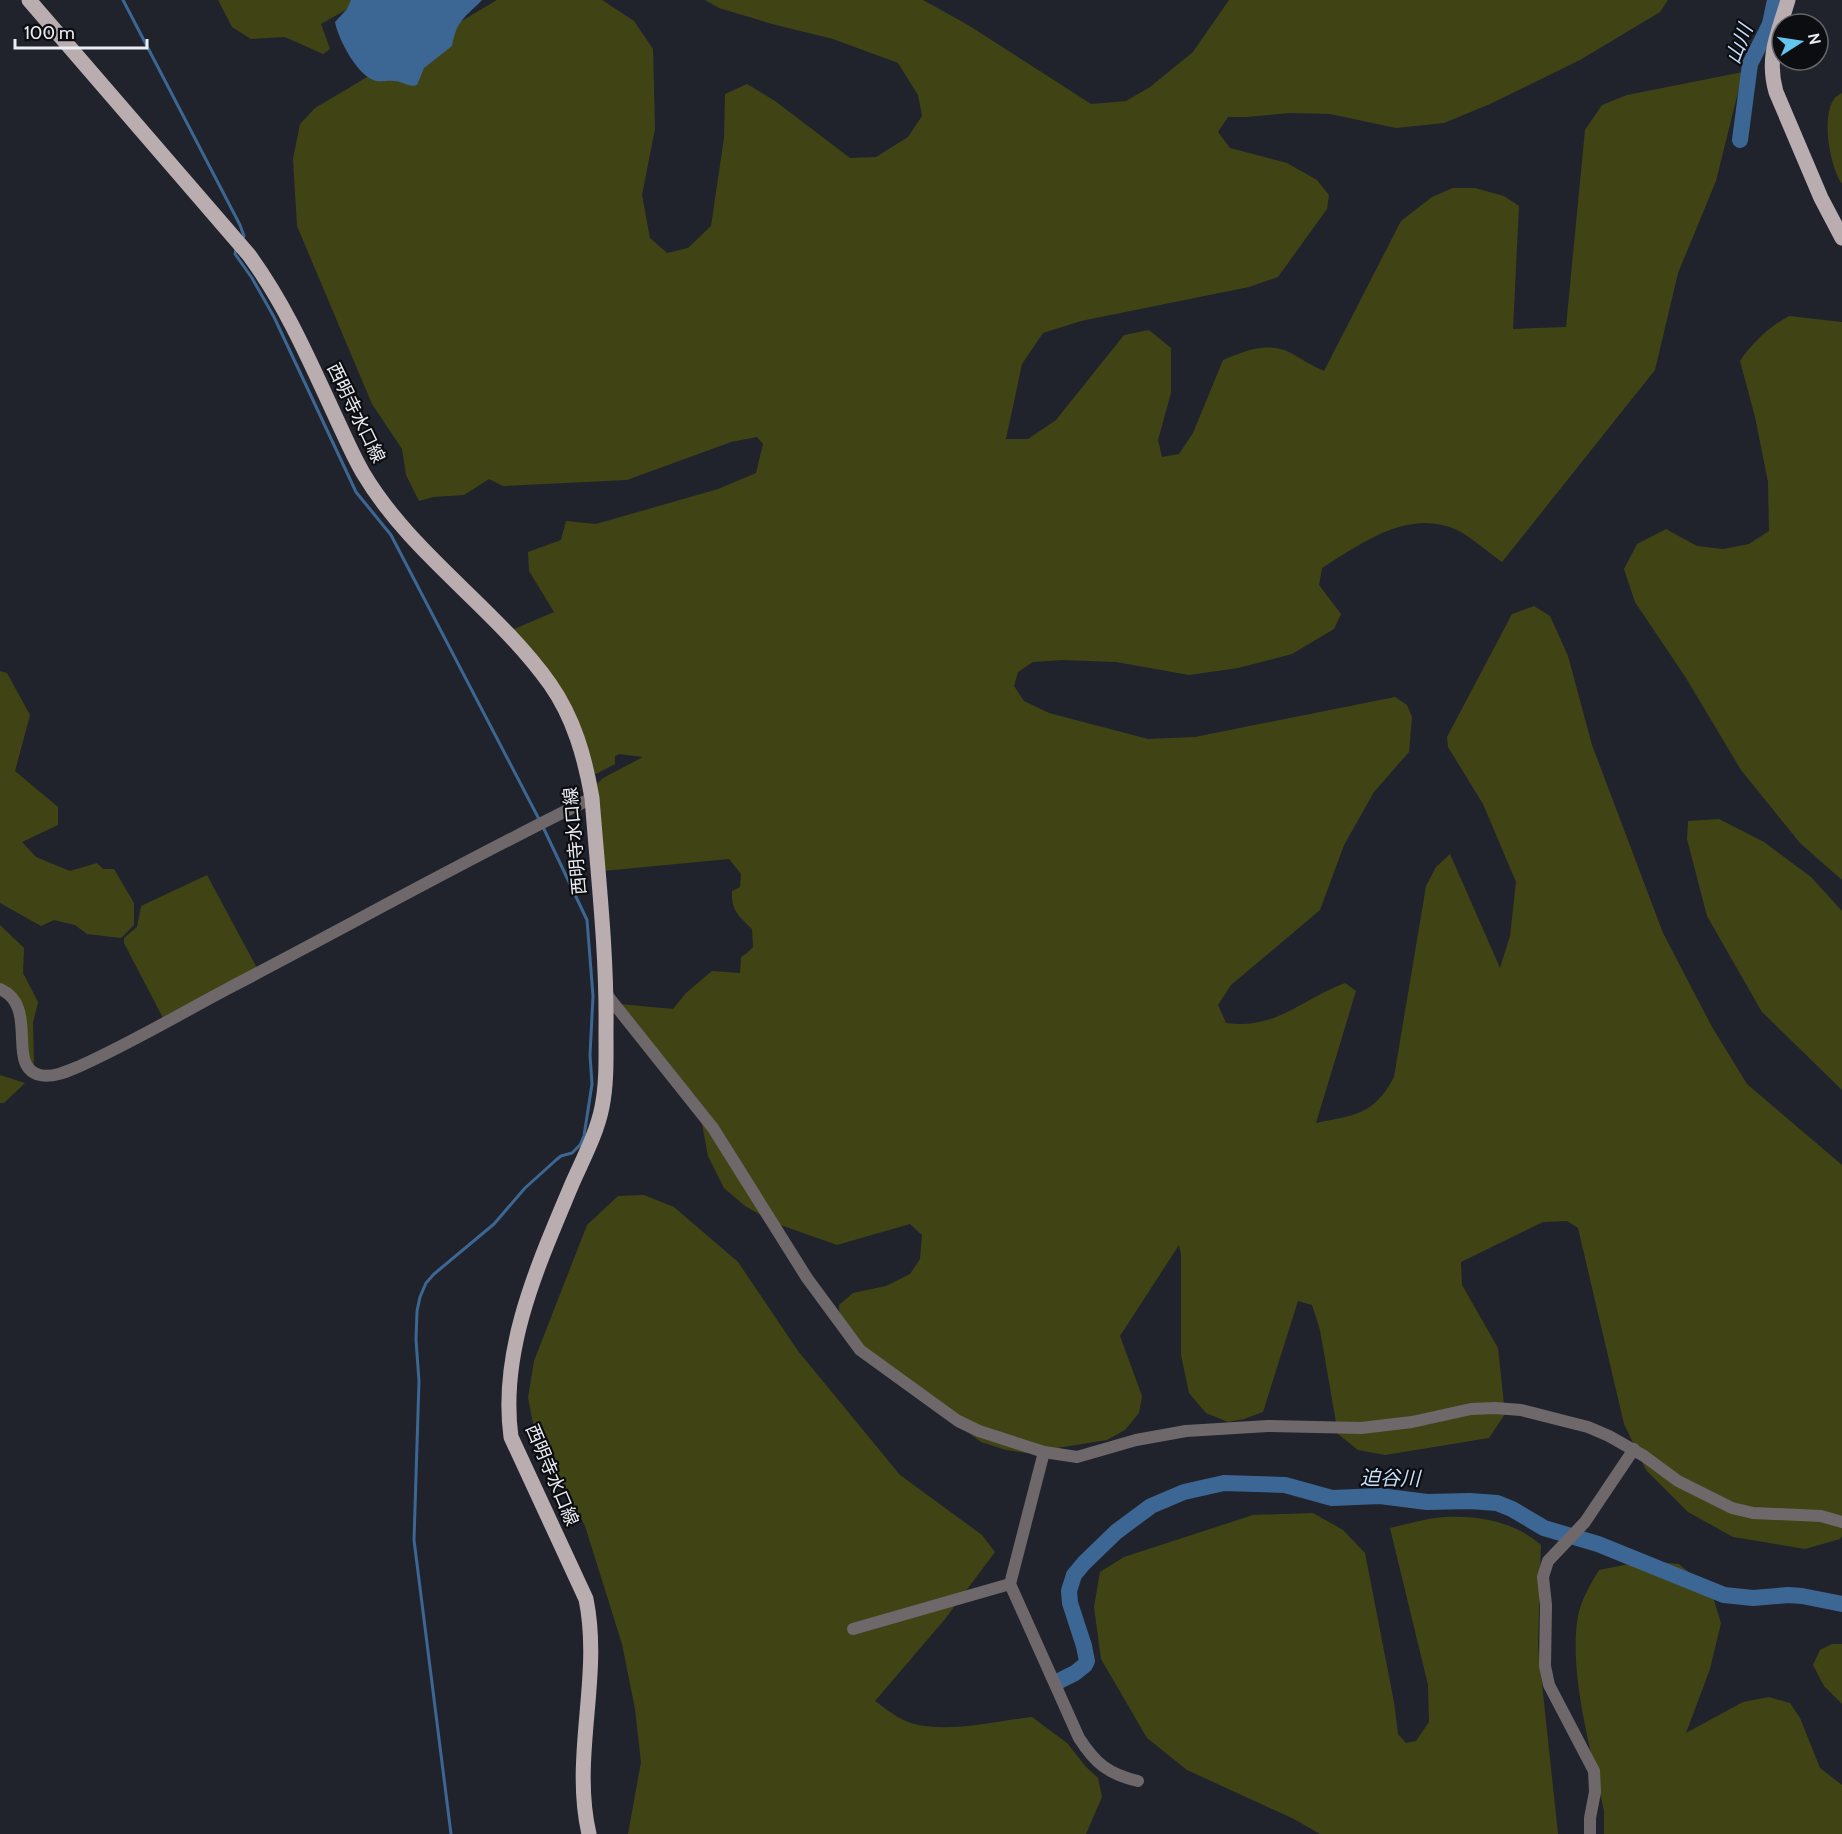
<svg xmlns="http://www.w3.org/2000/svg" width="1842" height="1834" font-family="Cabin,'Noto Sans JP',sans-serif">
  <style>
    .green { fill: #404415 }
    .water { fill: #3c6794 }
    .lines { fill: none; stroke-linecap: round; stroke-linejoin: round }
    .stream { stroke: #3c6794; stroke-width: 3 }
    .river { stroke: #3c6794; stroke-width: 16 }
    .minor { stroke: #6e686a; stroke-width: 12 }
    .major { stroke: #b9adb0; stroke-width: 15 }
    .labels { text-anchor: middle; stroke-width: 4.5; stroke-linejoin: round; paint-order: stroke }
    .street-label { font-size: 18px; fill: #ebedf3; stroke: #0b0d10 }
    .water-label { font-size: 20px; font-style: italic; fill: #c6dffb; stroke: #0b0d10 }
  </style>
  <rect width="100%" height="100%" fill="#20232b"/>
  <g class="green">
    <polygon points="218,0 363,0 321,24 330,49 323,54 285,37 251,39 232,27"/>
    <path d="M497,0h105l32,21 19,28 2,80 -13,66 8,43 17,15 21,-5 23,-22 13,-88 1,-44 22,-10 28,17 75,57 26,-1 32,-20 14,-21 -4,-21 -20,-32 -65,-24 -61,-15 -53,-16 -14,-8h218l45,25 123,79 35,-3 24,-14 43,-35 36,-52h439l-8,12 -80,48 -90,44 -46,19 -48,5 -66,-14 -40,-1 -44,4h-18l-10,15 12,16 57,15 30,17 12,15 -2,14 -49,68 -29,10 -168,34 -38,12 -21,31 -16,75h22l28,-19 68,-85 25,-5 22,18v45l-13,47 4,17 17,-3 14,-21 30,-73c21,-9 46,-19 68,-7 11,6 21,13 33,18l77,-150 31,-24 21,-9h22l29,8 15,10 -6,123 53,-2 19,-197 17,-25 25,-10 116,-23 -27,109 -38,92 -23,97 -153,192c-13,-9 -32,-26 -45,-32 -48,-22 -95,13 -135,38l-3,17 22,29 -7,15 -42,25 -54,14 -49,7 -73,-13 -54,-2 -29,2 -15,10 -4,14 10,15 25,12 99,26 47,-2 200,-40 12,8 5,12 -3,35 -35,40 -30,53 -24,65 -89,75 -13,20 8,18c50,7 76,-24 119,-40l11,8 -40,132c39,-8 58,-8 78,-46l32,-191 10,-19 14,-13 50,114 10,-32 6,-54 -33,-78 -35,-57 -1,-10 65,-123 22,-8 16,10 18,40 24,89 71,188 49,94 35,57 95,81v371l-2,3 -35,10 -72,-12 -45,-25 -42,-42 -22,-46 -46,-196 -11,-7 -24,1 -82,40 1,23 36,63 7,66 -16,24 -104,17 -27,-5 -20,-16 -18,-104 -8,-25 -14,-4 -35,111 -19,7 -16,3 -22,-9 -17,-20 -8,-38v-101l-2,-9 -59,91 22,60 -3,17 -14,17 -18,10 -81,13 -20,-3 -25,-8 -56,-41 -85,-72 -1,-24 14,-12 33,-7 24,-12 10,-15 2,-24 -12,-11 -73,21 -62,-22 -30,-17 -21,-18 -16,-32 -9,-48 -80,-104 54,5 13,-16 26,-22 28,2 1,-16 6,-4 6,-6 -1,-18c-13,-13 -21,-18 -20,-38l8,-4 1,-13 -12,-15 -126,12 -8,-85 8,-8 40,-21 -24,-3 -4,2v8l-19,10 -4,-2 -5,-23 -75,-119 42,-18 -25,-41 -1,-19 33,-12 5,-19 30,3 122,-35 38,-16 7,-29 -6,-7 -26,5 -104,38 -124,6 -14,-7 -25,16 -31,2 -14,4 -13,-26 -4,-26 -30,-45 -75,-178 -4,-67 7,-35 15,-16z"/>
    <path d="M1842,93v91c-12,-17 -21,-67 -8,-85 2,-3 5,-4 8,-6z"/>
    <path d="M1789,316l53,6v558l-42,-37 -59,-73 -55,-92 -51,-76 -11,-33 13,-25 29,-15 31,17 26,3 26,-5 20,-13 -1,-49 -13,-65 -15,-56c12,-18 30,-35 49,-45z"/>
    <polygon points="0,671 7,673 30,715 15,771 58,807 58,825 22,842 36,857 70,871 97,863 103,869 114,869 134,903 134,925 121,938 87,934 75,925 54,920 41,926 0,903"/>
    <polygon points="1719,819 1764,842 1811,877 1842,911 1842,1090 1762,1012 1707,916 1687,839 1688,821"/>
    <polygon points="207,875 258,970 163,1018 124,943 124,938 137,927 141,906"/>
    <polygon points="0,925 24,948 23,973 38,1002 33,1023 34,1067 30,1064 24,1012 0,991"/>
    <polygon points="0,1075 25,1083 4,1103 0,1103"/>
    <path d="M644,1195l30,12 64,55 60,89 102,124 82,60 13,17 -50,67 -70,82c11,8 23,18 36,22 35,11 85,-2 121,-6l35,26 19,24 12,11 4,19 -16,37h-458l13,-72 -6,-53 -13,-65 -37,-118 -50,-93 -7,-35 6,-37 53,-136 31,-29z"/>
    <path d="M1313,1513l30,17 22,23 29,149 4,32 8,9 10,-2 13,-19 -1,-37 -38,-157c18,-4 37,-10 55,-11 34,-2 70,5 96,28l-3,101 20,188h-238l-26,-15 -107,-49 -40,-32 -46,-79 -7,-52 6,-35 24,-15 129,-42z"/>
    <path d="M1645,1561l34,3 32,27 10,32 -11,46 -24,64 57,-31 26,-5 21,6 10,15 20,50 22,17v49h-238v-23c-12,-58 -36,-138 -26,-195 3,-16 13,-33 21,-46z"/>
    <polygon points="1832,1644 1842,1644 1842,1704 1824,1686 1813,1665 1820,1650"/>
  </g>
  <path class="water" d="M351,0h131c-17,18 -25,19 -30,46l-28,22 -7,17c-9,3 -14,-4 -23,-4 -5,-1 -12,1 -18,0 -18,-4 -38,-42 -41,-59l12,-13z"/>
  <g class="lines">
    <g class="stream">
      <polyline points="123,0 240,225 244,236 242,239"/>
      <polyline points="236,249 235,254 252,278 274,317 356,492 391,535 540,821"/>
      <polyline points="451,1834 414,1540 419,1381 416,1340 417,1311 420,1297 426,1283 434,1274 494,1224 525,1188 556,1160 561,1156 572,1153 580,1145 584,1136 592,1084 590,1055 593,996 587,920 543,827"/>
    </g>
    <g class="river">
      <polyline points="1740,140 1750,64 1770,24 1775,0"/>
      <polyline points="1057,1682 1075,1673 1085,1665 1087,1661 1084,1646 1070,1603 1069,1591 1074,1575 1084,1563 1116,1532 1151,1506 1184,1492 1224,1483 1285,1485 1332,1498 1380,1496 1427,1502 1470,1501 1497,1503 1512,1509 1544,1528 1598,1544 1724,1595 1753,1598 1788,1595 1802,1596 1842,1604"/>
    </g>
    <g class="minor">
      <path d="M0,989c40,17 5,78 40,86 13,3 28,-4 40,-9 51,-23 100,-52 149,-78 121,-63 240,-130 363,-190"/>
      <polyline points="607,995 713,1128 807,1278 860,1350 958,1421 979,1431 1044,1452 1077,1457 1136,1440 1186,1431 1268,1426 1361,1428 1412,1422 1471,1409 1495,1408 1521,1410 1588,1427 1609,1436 1644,1456 1678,1481 1732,1508 1753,1513 1821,1516 1842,1522"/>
      <path d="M1044,1452l-34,132 69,154c16,25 29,36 59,43"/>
      <polyline points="853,1629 1010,1584"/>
      <polyline points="1590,1834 1590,1818 1595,1792 1594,1771 1549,1685 1545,1666 1546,1605 1543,1577 1548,1561 1585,1522 1634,1449"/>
    </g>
    <g class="major">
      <path d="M29,0l220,255c38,52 61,107 88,165 8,17 16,36 26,53 48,81 132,134 187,211 24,34 35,74 42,114 6,77 15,155 14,232 0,26 1,52 -4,77 -5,26 -19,52 -30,77 -33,79 -73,165 -61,253l75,162c16,78 -15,157 3,235"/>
      <path d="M1788,0c-10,34 -22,57 -12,92l45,106 21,40"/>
    </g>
  </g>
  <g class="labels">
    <g class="street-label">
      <text transform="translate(356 413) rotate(64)" y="6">西明寺水口線</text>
      <text transform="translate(575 841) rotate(-95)" y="6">西明寺水口線</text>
      <text transform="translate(552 1475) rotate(67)" y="6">西明寺水口線</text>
    </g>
    <g class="water-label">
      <text transform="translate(1739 44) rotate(-69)" y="7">山川</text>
      <text transform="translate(1390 1478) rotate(1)" y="7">迫谷川</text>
    </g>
  </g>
  <g transform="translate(1800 42) rotate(78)"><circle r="28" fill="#0b0d10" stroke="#65676b" stroke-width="1.5"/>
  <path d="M0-4.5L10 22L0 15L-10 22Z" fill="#64c5ee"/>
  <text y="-9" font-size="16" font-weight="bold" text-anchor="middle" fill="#ebedf3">N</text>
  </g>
  <path d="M15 39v9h132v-9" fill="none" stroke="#ebedf3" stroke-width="3"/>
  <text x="24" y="39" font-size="18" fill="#ebedf3" stroke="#0b0d10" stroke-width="4.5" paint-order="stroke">100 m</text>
</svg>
